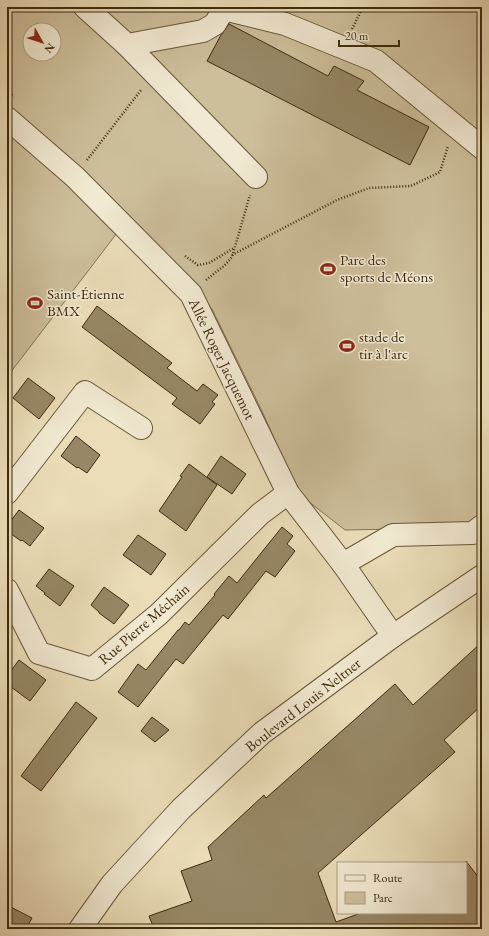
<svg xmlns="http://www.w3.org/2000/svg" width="489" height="936" font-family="'EB Garamond',serif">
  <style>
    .green { fill: #cdbf9b; stroke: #867454; fill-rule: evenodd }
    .building { fill: #978766; stroke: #3e2a0e }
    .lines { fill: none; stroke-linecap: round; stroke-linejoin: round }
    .minor-casing { stroke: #695738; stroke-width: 24 }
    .path { stroke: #3e2a0e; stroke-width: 2.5; stroke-dasharray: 1 2; stroke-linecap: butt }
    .minor { stroke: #f1e9d1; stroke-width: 22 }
    .labels { text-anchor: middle; stroke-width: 3; stroke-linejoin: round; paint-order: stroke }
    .poi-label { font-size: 15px; fill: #3e2a0e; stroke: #f1e9d1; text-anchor: start }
    .street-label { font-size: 15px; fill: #3e2a0e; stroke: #f1e9d1 }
  </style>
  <rect width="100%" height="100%" fill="#eaddb8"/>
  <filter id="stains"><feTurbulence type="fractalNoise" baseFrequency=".005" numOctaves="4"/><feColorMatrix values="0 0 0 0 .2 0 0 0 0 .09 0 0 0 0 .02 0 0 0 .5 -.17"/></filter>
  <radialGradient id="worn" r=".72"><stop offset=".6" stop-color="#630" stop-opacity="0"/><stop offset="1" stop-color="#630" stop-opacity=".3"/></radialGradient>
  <path class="green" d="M7,7h475v515l-35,6 -102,2 -46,-36 -38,-85 -49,-100 -85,-89 -120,157zM30,30h24v24h-24z"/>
  <g class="building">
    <polygon points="229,24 328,76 334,66 364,81 357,90 429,127 410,165 207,61 221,35"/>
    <polygon points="97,306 172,363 167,368 197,391 203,384 218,395 212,402 215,404 200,424 172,404 177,398 82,327"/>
    <polygon points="28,378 55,398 39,419 13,398"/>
    <polygon points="76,436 100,455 87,473 78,467 77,468 61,456"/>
    <polygon points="221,456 246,474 232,494 207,477"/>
    <polygon points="189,464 217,485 186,531 159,511 182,477 180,476"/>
    <polygon points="19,510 44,528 30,546 22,540 21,541 7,531 7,526"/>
    <polygon points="282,527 293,536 287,544 295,551 275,577 266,571 228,619 223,615 183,664 176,659 138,707 118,692 138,664 146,670 178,630 179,630 185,622 189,625 215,595 214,594 229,576 237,583"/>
    <polygon points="138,535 166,554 151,575 123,555"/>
    <polygon points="49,569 74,586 60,606 44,594 45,593 36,586"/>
    <polygon points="104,587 129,605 114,624 99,613 99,612 91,605"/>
    <polygon points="482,642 482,705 444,740 455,752 318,873 336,922 361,913 466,913 466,861 482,882 482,929 154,929 149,916 192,901 181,871 212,860 208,847 264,795 266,798 395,684 413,705"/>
    <polygon points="19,660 46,680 30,701 7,684 7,676"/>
    <polygon points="76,702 97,718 41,791 21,776"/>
    <polygon points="152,717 169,730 155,742 141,731"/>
    <polygon points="7,905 32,918 26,929 7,929"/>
  </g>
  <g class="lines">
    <defs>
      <g id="minor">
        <polyline points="85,7 127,45 203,31 215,24 225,7"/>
        <polyline points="225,7 232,11 285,24 376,61 482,148"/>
        <polyline points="127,45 256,177"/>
        <polyline points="7,118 75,177 191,294 288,493 343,564 393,636"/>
        <polyline points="7,493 85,392 141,428"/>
        <polyline points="343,564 393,535 473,533 482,526"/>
        <polyline points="7,590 39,653 92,669 159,614 260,514 288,493"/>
        <polyline points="80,929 112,884 181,809 262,733 393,636 482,576"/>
      </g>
    </defs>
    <use href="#minor" class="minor-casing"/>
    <g class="path">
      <polyline points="352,29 363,7"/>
      <polyline points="7,91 14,97"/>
      <polyline points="87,160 141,90"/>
      <polyline points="232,255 337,200 369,188 411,186 440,172 448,146"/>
      <polyline points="185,256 198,265 209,263 234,248"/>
      <polyline points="206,280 225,265 232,257 250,195"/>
    </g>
    <use href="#minor" class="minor"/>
  </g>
  <defs>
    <symbol id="stadium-bare" viewBox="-9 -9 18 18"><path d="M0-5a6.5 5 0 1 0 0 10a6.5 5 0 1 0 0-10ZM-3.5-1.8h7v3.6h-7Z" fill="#8f2418" stroke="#f1e9d1" stroke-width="2.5" paint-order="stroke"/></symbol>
  </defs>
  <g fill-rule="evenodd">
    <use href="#stadium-bare" x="317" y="258" width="22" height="22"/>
    <use href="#stadium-bare" x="24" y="292" width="22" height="22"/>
    <use href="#stadium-bare" x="336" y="335" width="22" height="22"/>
  </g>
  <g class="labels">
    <g class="poi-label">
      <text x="340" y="265">Parc des<tspan x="340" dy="17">sports de Méons</tspan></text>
      <text x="47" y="299">Saint-Étienne<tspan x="47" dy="17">BMX</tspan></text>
      <text x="359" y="342">stade de<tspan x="359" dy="17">tir à l'arc</tspan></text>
    </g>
    <g class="street-label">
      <text transform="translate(222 359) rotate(64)" y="5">Allée Roger Jacquemot</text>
      <text transform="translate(144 624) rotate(-41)" y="5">Rue Pierre Méchain</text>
      <text transform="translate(303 705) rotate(-38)" y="5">Boulevard Louis Neltner</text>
    </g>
  </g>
  <rect width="489" height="936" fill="none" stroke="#eaddb8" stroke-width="24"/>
  <rect x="8" y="8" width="473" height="920" fill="none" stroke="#3e2a0e" stroke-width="2"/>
  <rect x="12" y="12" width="465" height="912" fill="none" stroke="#3e2a0e"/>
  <rect x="337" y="862" width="130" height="52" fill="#f1e9d1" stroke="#a99d83"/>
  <rect x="345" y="875" width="20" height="6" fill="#f1e9d1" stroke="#a99d83"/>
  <text x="373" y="882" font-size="12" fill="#3e2a0e">Route</text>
  <rect x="345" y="892" width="20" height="12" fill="#cdbf9b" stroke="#a99d83"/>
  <text x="373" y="902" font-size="12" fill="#3e2a0e">Parc</text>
  <g transform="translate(42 42) rotate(129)"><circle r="19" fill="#f1e9d1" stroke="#a99d83"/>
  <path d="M0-3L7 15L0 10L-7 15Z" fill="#8f2418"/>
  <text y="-6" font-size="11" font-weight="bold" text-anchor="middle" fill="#3e2a0e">N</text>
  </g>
  <path d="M339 40v6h60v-6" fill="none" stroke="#3e2a0e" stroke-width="2"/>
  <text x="345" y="40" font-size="12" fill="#3e2a0e" stroke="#f1e9d1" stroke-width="3" paint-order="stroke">20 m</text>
  <rect width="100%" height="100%" filter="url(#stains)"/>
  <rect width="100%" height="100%" fill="url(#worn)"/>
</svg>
